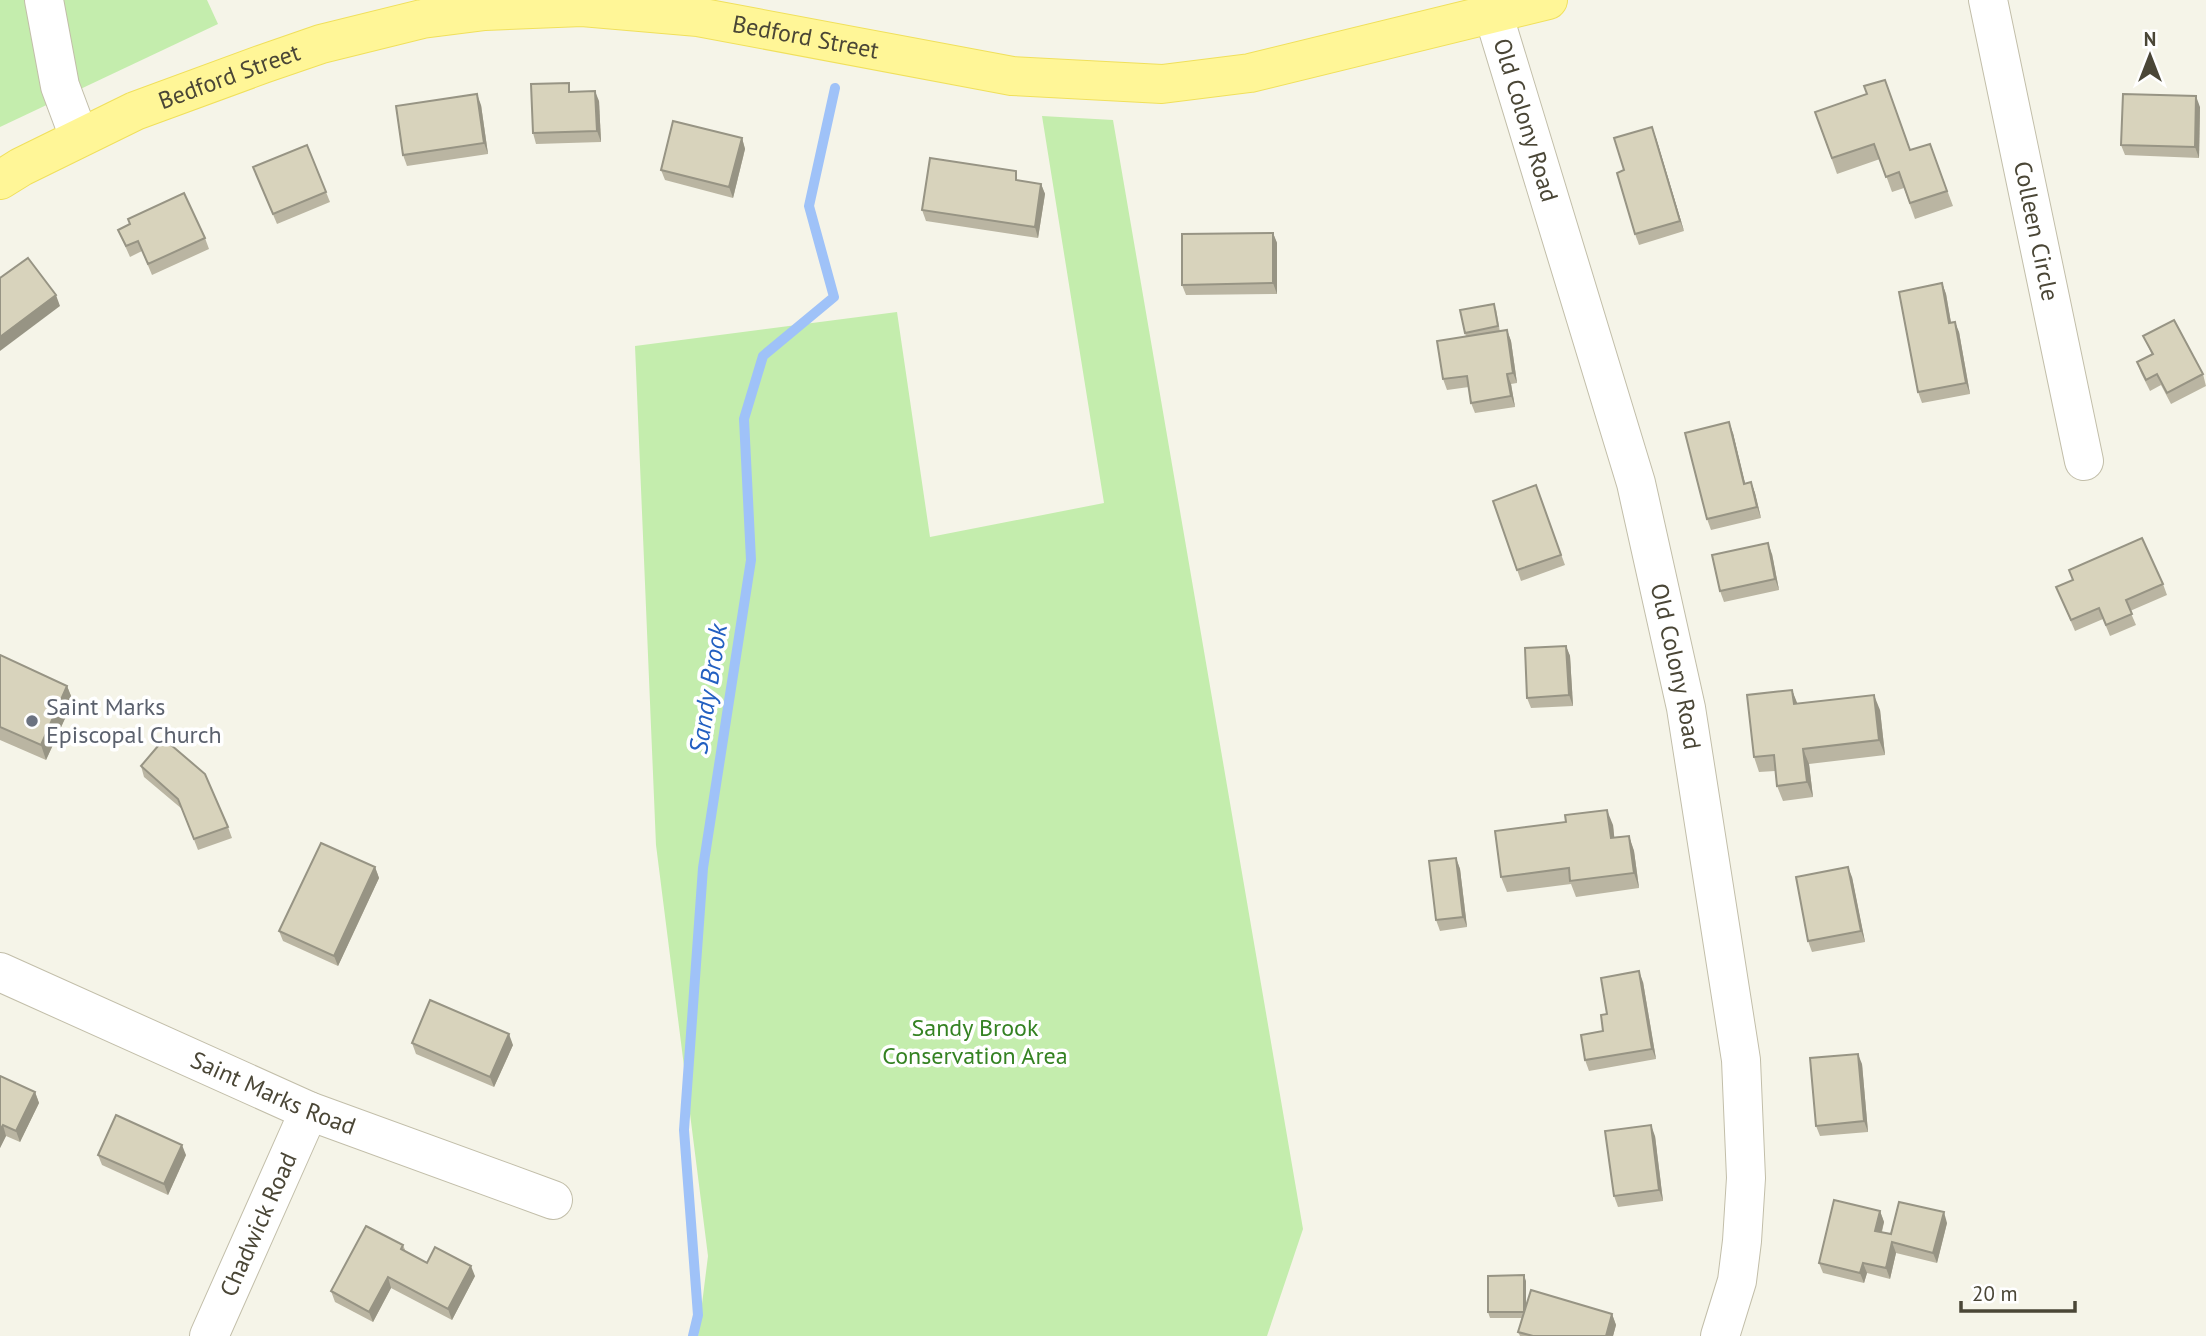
<svg xmlns="http://www.w3.org/2000/svg" width="2206" height="1336" font-family="'PT Sans',sans-serif">
  <style>
    .green { fill: #c4edad }
    .lines { fill: none; stroke-linecap: round; stroke-linejoin: round }
    .stream { stroke: #9fc2f8; stroke-width: 10 }
    .minor-casing { stroke: #c2bea9; stroke-width: 40 }
    .major-casing { stroke: #f0e05c; stroke-width: 40 }
    .minor { stroke: #fff; stroke-width: 38 }
    .major { stroke: #fff697; stroke-width: 38 }
    .wall { fill: #bab5a2 }
    .shaded-wall { fill: #979484 }
    .building { fill: #d8d3bc; stroke: #979484; stroke-width: 2 }
    .worship-dot { fill: #6b7280; stroke: #fff; stroke-width: 2.5 }
    .labels { text-anchor: middle; stroke-width: 7; stroke-linejoin: round; paint-order: stroke }
    .street-label { font-size: 24px; fill: #4a4636; stroke: #fff }
    .worship-label { font-size: 24px; fill: #5b616d; stroke: #fff; text-anchor: start }
    .park-label { font-size: 24px; fill: #348222; stroke: #fff }
    .water-label { font-size: 26px; font-style: italic; fill: #2360c1; stroke: #fff }
  </style>
  <rect width="100%" height="100%" fill="#f5f4e8"/>
  <g class="green">
    <polygon points="0,0 207,0 218,24 0,127"/>
    <polygon points="1042,116 1113,120 1303,1229 1267,1336 698,1336 708,1256 656,845 635,346 897,312 930,537 1104,503"/>
  </g>
  <g class="lines">
    <polyline class="stream" points="693,1336 698,1315 684,1130 703,868 751,560 744,419 763,356 834,297 809,206 835,88"/>
    <defs>
      <g id="minor">
        <polyline points="44,0 60,86 79,137"/>
        <path id="s1" d="M1988,0l96,461"/>
        <path id="s2" d="M1493,13l143,470 50,225 55,352 5,118 -4,63 -5,40 -17,55"/>
        <path id="s3" d="M0,972l309,139 244,89"/>
        <path id="s4" d="M209,1336l100,-225"/>
      </g>
      <g id="major">
        <path id="s5" d="M0,180l21,-13 114,-56 128,-47 58,-20 101,-25 63,-8 97,-4 116,10 314,59 150,8 88,-11 298,-73"/>
      </g>
    </defs>
    <use href="#minor" class="minor-casing"/>
    <use href="#major" class="major-casing"/>
    <use href="#minor" class="minor"/>
    <use href="#major" class="major"/>
  </g>
  <g class="wall">
    <polygon points="572,92 599,101 601,142 536,144 533,133"/>
    <polygon points="481,105 488,154 407,166 403,155"/>
    <polygon points="2200,107 2199,158 2125,155 2121,145"/>
    <polygon points="1815,112 1910,150 1930,144 1953,206 1915,219 1904,188 1892,192 1880,159 1837,174"/>
    <polygon points="742,138 745,149 733,198 665,180 661,170"/>
    <polygon points="1656,138 1684,231 1639,245 1635,234 1624,170"/>
    <polygon points="253,167 326,192 330,202 277,224"/>
    <polygon points="1041,184 1045,194 1038,238 926,221 922,210"/>
    <polygon points="118,230 205,238 209,249 152,275 142,251 130,257"/>
    <polygon points="1273,233 1277,243 1277,294 1186,295 1182,285"/>
    <polygon points="1942,283 1946,294 1951,323 1959,332 1970,394 1922,403 1918,392"/>
    <polygon points="1496,309 1500,332 1507,330 1511,341 1517,383 1511,384 1515,407 1475,413 1471,403 1469,387 1447,390 1443,379 1466,337 1465,333"/>
    <polygon points="2143,336 2203,374 2206,386 2171,404 2161,385 2150,391 2141,373 2137,362 2152,355"/>
    <polygon points="1733,433 1745,484 1751,482 1755,493 1761,518 1711,530 1707,519"/>
    <polygon points="1536,485 1565,565 1521,581 1493,501"/>
    <polygon points="1772,554 1779,590 1724,602 1720,591"/>
    <polygon points="2073,580 2163,584 2167,595 2130,611 2136,625 2110,636 2103,619 2075,631 2056,587"/>
    <polygon points="1566,646 1570,656 1573,706 1531,708 1527,698"/>
    <polygon points="0,655 67,686 73,701 46,760 0,740"/>
    <polygon points="1792,690 1797,704 1880,710 1885,755 1809,764 1813,797 1783,801 1777,786 1775,771 1759,772 1754,757"/>
    <polygon points="141,766 228,827 232,838 198,850 182,809 144,777"/>
    <polygon points="1613,825 1614,837 1629,836 1634,851 1639,888 1576,897 1571,884 1507,892 1501,877"/>
    <polygon points="1456,858 1460,869 1467,927 1440,931 1436,920"/>
    <polygon points="375,867 379,878 338,966 283,941 279,931"/>
    <polygon points="1852,877 1865,942 1812,952 1808,941"/>
    <polygon points="1643,982 1656,1059 1589,1071 1585,1060 1603,1031"/>
    <polygon points="412,1043 513,1045 494,1087 416,1054"/>
    <polygon points="1862,1064 1868,1132 1820,1136 1816,1126"/>
    <polygon points="0,1076 35,1092 39,1103 20,1142 6,1136 0,1148"/>
    <polygon points="1655,1136 1663,1201 1618,1207 1614,1196"/>
    <polygon points="98,1155 186,1155 168,1195 102,1165"/>
    <polygon points="1880,1211 1884,1222 1882,1232 1891,1234 1947,1223 1937,1263 1896,1253 1890,1279 1867,1273 1864,1283 1823,1273 1819,1263"/>
    <polygon points="403,1245 406,1252 427,1263 475,1276 452,1320 391,1288 373,1322 335,1302 331,1291"/>
    <polygon points="1526,1281 1526,1305 1612,1314 1616,1325 1613,1336 1520,1336 1518,1332 1522,1318 1490,1318 1488,1312"/>
  </g>
  <g class="shaded-wall">
    <polygon points="595,91 599,101 601,142 597,131"/>
    <polygon points="477,94 481,105 488,154 484,143"/>
    <polygon points="2196,96 2200,107 2199,158 2195,147"/>
    <polygon points="1652,127 1656,138 1684,231 1680,221"/>
    <polygon points="742,138 745,149 733,198 729,187"/>
    <polygon points="1041,184 1045,194 1038,238 1035,227"/>
    <polygon points="1273,233 1277,243 1277,294 1273,283"/>
    <polygon points="1942,283 1946,294 1953,334 1949,323"/>
    <polygon points="56,295 60,306 0,351 0,337"/>
    <polygon points="1955,322 1959,332 1970,394 1966,383"/>
    <polygon points="1507,330 1511,341 1517,383 1513,373"/>
    <polygon points="1507,374 1511,384 1515,407 1511,396"/>
    <polygon points="1729,422 1733,433 1748,495 1744,484"/>
    <polygon points="1751,482 1755,493 1761,518 1757,507"/>
    <polygon points="1768,543 1772,554 1779,590 1775,579"/>
    <polygon points="1566,646 1570,656 1573,706 1569,695"/>
    <polygon points="67,686 73,701 46,760 41,745"/>
    <polygon points="1792,690 1798,705 1794,704"/>
    <polygon points="1874,695 1880,710 1885,755 1879,740"/>
    <polygon points="1803,749 1809,764 1813,797 1807,782"/>
    <polygon points="1607,810 1613,825 1616,853 1611,838"/>
    <polygon points="1629,836 1634,851 1639,888 1634,873"/>
    <polygon points="1456,858 1460,869 1467,927 1463,917"/>
    <polygon points="375,867 379,878 338,966 334,956"/>
    <polygon points="1848,867 1852,877 1865,942 1861,931"/>
    <polygon points="1639,971 1643,982 1656,1059 1652,1049"/>
    <polygon points="509,1034 513,1045 494,1087 490,1077"/>
    <polygon points="1858,1054 1862,1064 1868,1132 1864,1121"/>
    <polygon points="35,1092 39,1103 20,1142 16,1131"/>
    <polygon points="3,1125 6,1136 0,1148 0,1130"/>
    <polygon points="1651,1125 1655,1136 1663,1201 1659,1190"/>
    <polygon points="182,1145 186,1155 168,1195 164,1184"/>
    <polygon points="1880,1211 1884,1222 1879,1241 1875,1231"/>
    <polygon points="1944,1212 1947,1223 1937,1263 1933,1253"/>
    <polygon points="1892,1242 1896,1253 1890,1279 1886,1268"/>
    <polygon points="1863,1263 1867,1273 1864,1283 1860,1273"/>
    <polygon points="471,1266 475,1276 452,1320 448,1309"/>
    <polygon points="1524,1275 1526,1281 1526,1318 1524,1312"/>
    <polygon points="388,1277 391,1288 373,1322 369,1312"/>
    <polygon points="1612,1314 1616,1325 1613,1336 1606,1336"/>
  </g>
  <g class="building">
    <polygon points="1885,80 1910,150 1930,144 1947,191 1910,203 1899,172 1886,177 1874,144 1832,158 1815,112 1867,94 1864,86"/>
    <polygon points="569,83 569,92 595,91 597,131 533,133 531,84"/>
    <polygon points="477,94 484,143 403,155 396,106"/>
    <polygon points="2123,94 2196,96 2195,147 2121,145"/>
    <polygon points="673,121 742,138 729,187 661,170"/>
    <polygon points="1652,127 1680,221 1635,234 1617,173 1624,170 1614,138"/>
    <polygon points="307,145 326,192 273,214 253,167"/>
    <polygon points="930,158 1016,171 1016,180 1041,184 1035,227 922,210"/>
    <polygon points="184,193 205,238 148,264 138,241 126,246 118,230 130,224 128,219"/>
    <polygon points="1273,233 1273,283 1182,285 1182,234"/>
    <polygon points="28,258 56,295 0,337 0,278"/>
    <polygon points="1942,283 1949,323 1955,322 1966,383 1918,392 1899,292"/>
    <polygon points="1494,304 1498,326 1465,333 1460,310"/>
    <polygon points="2174,320 2203,374 2167,393 2157,374 2146,380 2137,362 2153,354 2143,336"/>
    <polygon points="1507,330 1513,373 1507,374 1511,396 1471,403 1467,376 1443,379 1437,341"/>
    <polygon points="1729,422 1744,484 1751,482 1757,507 1707,519 1685,433"/>
    <polygon points="1536,485 1561,555 1517,570 1493,501"/>
    <polygon points="2142,538 2163,584 2126,600 2132,614 2106,625 2099,608 2071,620 2056,587 2073,580 2069,570"/>
    <polygon points="1768,543 1775,579 1720,591 1712,555"/>
    <polygon points="1566,646 1569,695 1527,698 1525,648"/>
    <polygon points="0,655 67,686 41,745 0,727"/>
    <polygon points="1792,690 1794,704 1874,695 1879,740 1803,749 1807,782 1777,786 1774,755 1754,757 1747,695"/>
    <polygon points="164,739 205,774 228,827 194,839 178,799 141,766"/>
    <polygon points="1607,810 1611,838 1629,836 1634,873 1570,881 1569,868 1501,877 1495,831 1566,822 1565,815"/>
    <polygon points="321,843 375,867 334,956 279,931"/>
    <polygon points="1456,858 1463,917 1436,920 1429,861"/>
    <polygon points="1848,867 1861,931 1808,941 1796,877"/>
    <polygon points="1639,971 1652,1049 1585,1060 1581,1035 1603,1031 1601,1015 1607,1014 1601,978"/>
    <polygon points="430,1000 509,1034 490,1077 412,1043"/>
    <polygon points="1858,1054 1864,1121 1816,1126 1810,1058"/>
    <polygon points="0,1076 35,1092 16,1131 3,1125 0,1130"/>
    <polygon points="116,1115 182,1145 164,1184 98,1155"/>
    <polygon points="1651,1125 1659,1190 1614,1196 1605,1131"/>
    <polygon points="1834,1200 1880,1211 1875,1231 1891,1234 1899,1202 1944,1212 1933,1253 1892,1242 1886,1268 1863,1263 1860,1273 1819,1263"/>
    <polygon points="366,1226 403,1245 401,1249 427,1263 435,1247 471,1266 448,1309 388,1277 369,1312 331,1291"/>
    <polygon points="1524,1275 1524,1312 1488,1312 1488,1276"/>
    <polygon points="1531,1290 1612,1314 1606,1336 1533,1336 1518,1332"/>
  </g>
  <circle class="worship-dot" cx="32" cy="721" r="7"/>
  <g class="labels">
    <g class="street-label">
      <text dy="8" stroke="none"><textPath href="#s5" startOffset="840">Bedford Street</textPath></text>
      <text dy="8" stroke="none"><textPath href="#s5" startOffset="252">Bedford Street</textPath></text>
      <text dy="8" stroke="none"><textPath href="#s2" startOffset="112">Old Colony Road</textPath></text>
      <text dy="8" stroke="none"><textPath href="#s1" startOffset="236">Colleen Circle</textPath></text>
      <text dy="8" stroke="none"><textPath href="#s2" startOffset="679">Old Colony Road</textPath></text>
      <text dy="8" stroke="none"><textPath href="#s3" startOffset="299">Saint Marks Road</textPath></text>
      <text dy="8" stroke="none"><textPath href="#s4" startOffset="122">Chadwick Road</textPath></text>
    </g>
    <g class="worship-label">
      <text x="46" y="715">Saint Marks<tspan x="46" dy="28">Episcopal Church</tspan></text>
    </g>
    <g class="park-label">
      <text x="975" y="1036">Sandy Brook<tspan x="975" dy="28">Conservation Area</tspan></text>
    </g>
    <g class="water-label">
      <text transform="translate(708 689) rotate(-81)" y="9">Sandy Brook</text>
    </g>
  </g>
  <g transform="translate(2150 56)" stroke="#ffffff" stroke-width="5" paint-order="stroke">
  <path d="M0-5L12 26L0 18L-12 26Z" fill="#4a4636"/>
  <text y="-10" font-size="19" font-weight="bold" text-anchor="middle" fill="#4a4636">N</text>
  </g>
  <path d="M1961 1301v10h114v-10" fill="none" stroke="#4a4636" stroke-width="3.5"/>
  <text x="1972" y="1301" font-size="21" fill="#4a4636" stroke="#ffffff" stroke-width="5" paint-order="stroke">20 m</text>
</svg>
